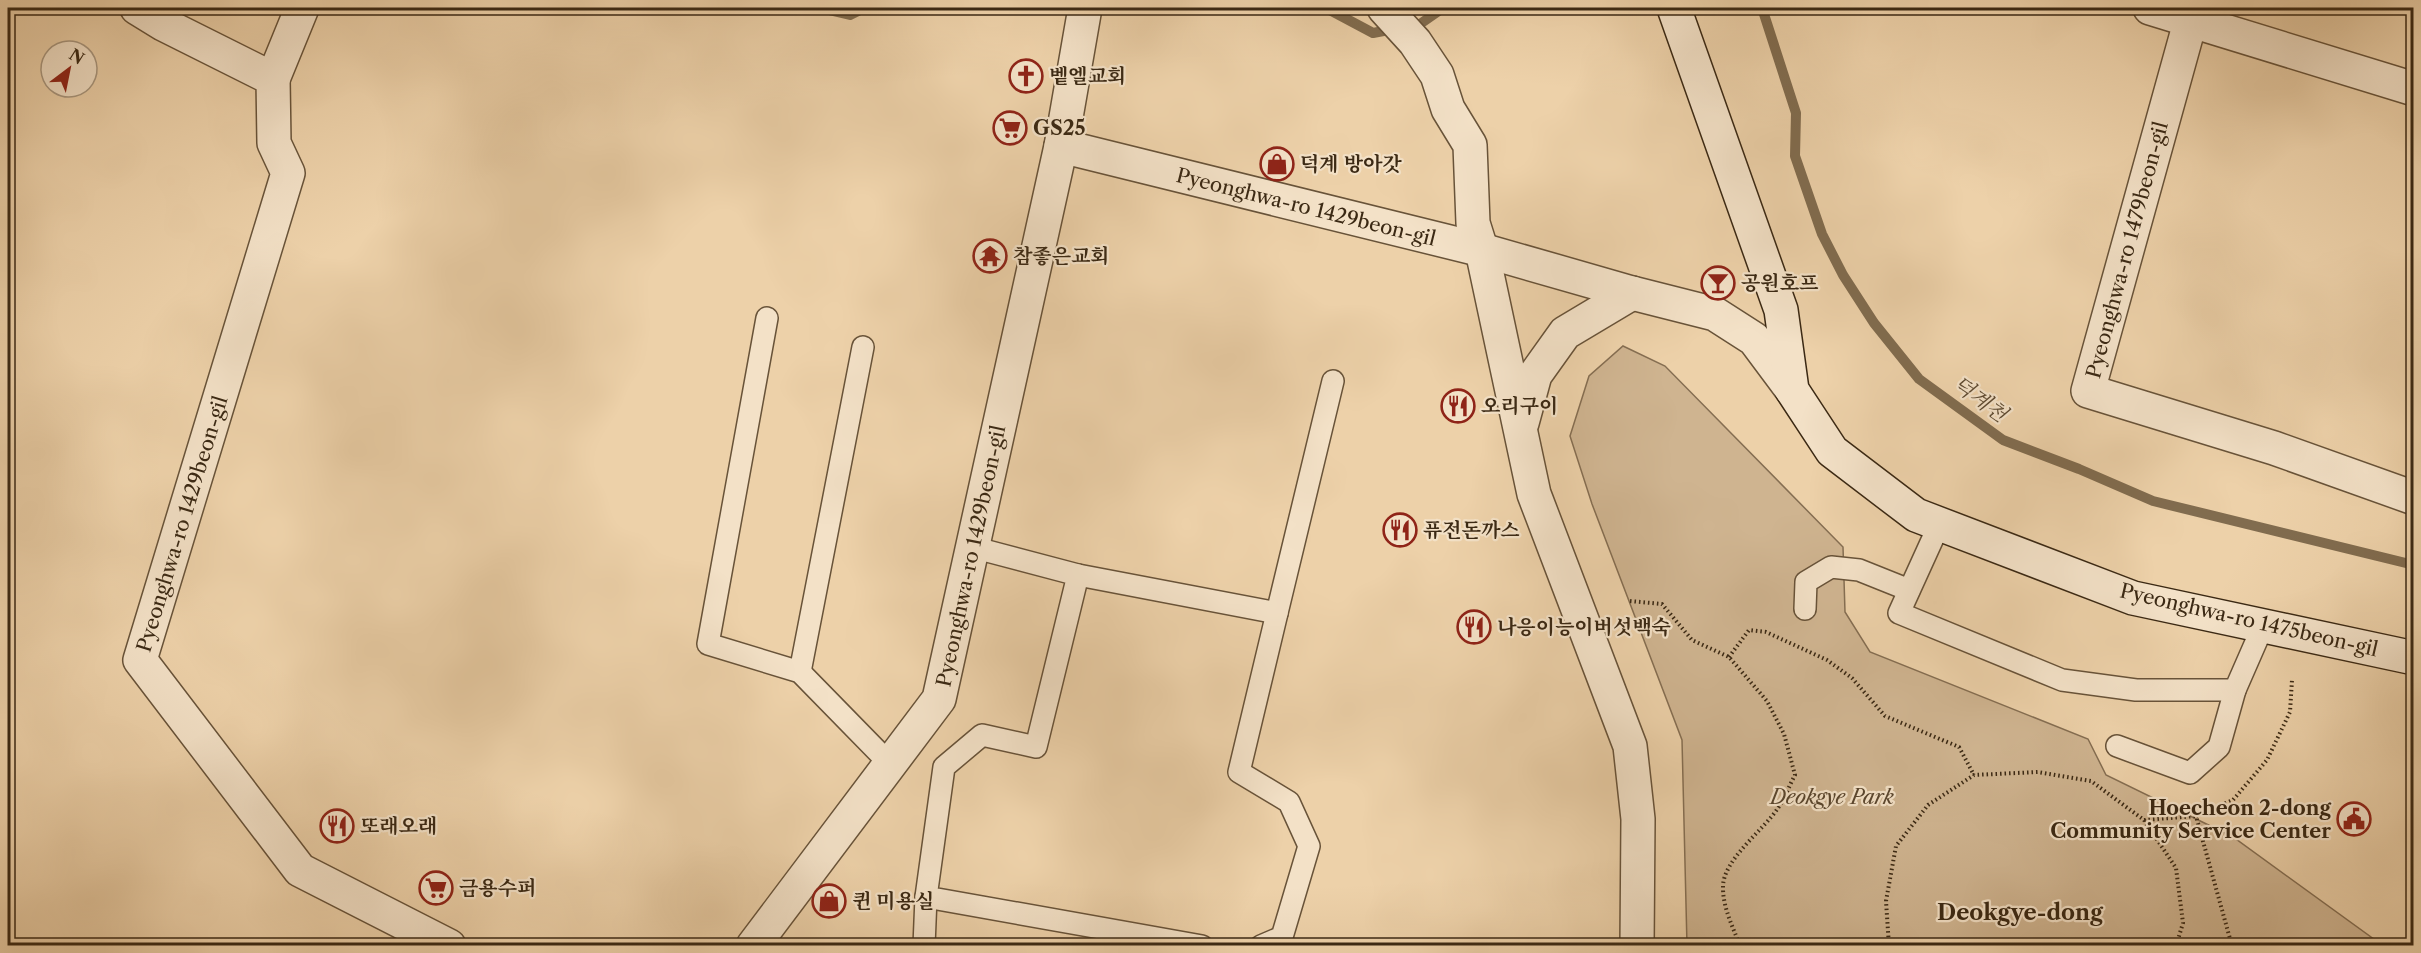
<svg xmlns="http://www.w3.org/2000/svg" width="2421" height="953" font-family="'Libre Caslon Text','Noto Serif KR',serif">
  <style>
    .green { fill: #cfb490; stroke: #856e52; stroke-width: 1.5 }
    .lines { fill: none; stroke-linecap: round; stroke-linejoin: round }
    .stream { stroke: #816c4f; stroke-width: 10 }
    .lane-casing { stroke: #685339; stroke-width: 24 }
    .street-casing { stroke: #685339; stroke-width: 36 }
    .secondary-casing { stroke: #3b2914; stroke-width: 36 }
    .path { stroke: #3b2914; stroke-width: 4; stroke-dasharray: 1.5 3; stroke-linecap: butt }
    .lane { stroke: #f3e1c7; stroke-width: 21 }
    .street { stroke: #f3e1c7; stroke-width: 33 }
    .secondary { stroke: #f3e1c7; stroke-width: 33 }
    .labels { text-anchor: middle; stroke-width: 4.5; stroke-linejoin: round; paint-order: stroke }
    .poi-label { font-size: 20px; font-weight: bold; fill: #3b2914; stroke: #f3e1c7; text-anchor: start }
    .street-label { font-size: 20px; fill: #3b2914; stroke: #f3e1c7 }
    .park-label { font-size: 20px; font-style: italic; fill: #59452d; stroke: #f3e1c7 }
    .water-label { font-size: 21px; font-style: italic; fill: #5e4a31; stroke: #f3e1c7 }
    .quarter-label { font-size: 22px; font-weight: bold; fill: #3b2914; stroke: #f3e1c7 }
  </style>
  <rect width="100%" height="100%" fill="#edd1a9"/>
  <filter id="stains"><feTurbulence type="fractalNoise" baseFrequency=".00333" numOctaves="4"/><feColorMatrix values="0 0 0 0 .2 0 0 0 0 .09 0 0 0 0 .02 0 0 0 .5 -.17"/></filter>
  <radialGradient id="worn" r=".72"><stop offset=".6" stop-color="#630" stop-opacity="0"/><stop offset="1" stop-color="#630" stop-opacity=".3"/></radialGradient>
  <polygon class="green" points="1623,346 1665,366 1843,547 1845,612 1870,652 2088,739 2106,775 2233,837 2382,945 1687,945 1682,740 1592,504 1570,436 1589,376"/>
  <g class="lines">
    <g class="stream">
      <polyline points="820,8 850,15 864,8"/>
      <polyline points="1326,8 1373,33 1420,24 1443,8"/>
      <polyline points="1762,8 1796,113 1795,156 1822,234 1843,275 1874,323 1919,379 2003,440 2079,469 2153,501 2414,565"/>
    </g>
    <defs>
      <g id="lane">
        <polyline points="767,318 708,644 800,672 890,764"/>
        <polyline points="1939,525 1899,613 2062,680 2136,690 2235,690 2263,626"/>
        <polyline points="972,547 1078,575 1036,747 982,735 944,767 926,897 1202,946"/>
        <polyline points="1078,575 1277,613 1333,381"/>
        <polyline points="1805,609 1806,582 1831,567 1859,570 1909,590"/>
        <polyline points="800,672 863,347"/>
        <polyline points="2117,746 2190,773 2219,747 2235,690"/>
        <polyline points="924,946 926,897"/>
        <polyline points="1261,946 1282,937 1309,846 1289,802 1239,772 1277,613"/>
      </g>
      <g id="street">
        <polyline points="137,8 163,24 273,79 274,143 288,173 140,660 300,870 449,946"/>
        <polyline points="1384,8 1415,42 1437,75 1448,109 1470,145 1473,223 1483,255 1534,494 1630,746 1638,819 1637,946"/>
        <polyline points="2150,8 2414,89"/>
        <polyline points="2194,8 2088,391 2274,448 2414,498"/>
        <polyline points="273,79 302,8"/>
        <polyline points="1061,146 1482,250 1632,293 1715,314 1754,339 1792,390"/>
        <polyline points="1522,423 1535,375 1565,333 1632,293"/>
        <polyline points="753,946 939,699 1061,146 1085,8"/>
      </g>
      <polyline id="secondary" points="1674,8 1781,310 1792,390 1832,451 1916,515 2133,598 2414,658"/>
    </defs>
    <use href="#lane" class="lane-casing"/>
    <use href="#street" class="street-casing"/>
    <use href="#secondary" class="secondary-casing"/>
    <g class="path">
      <path d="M1630,601l32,3 30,36 37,17 38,44 17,33 11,41c-6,11 -10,23 -17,33 -14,22 -56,52 -55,80 0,20 10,39 17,58"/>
      <polyline points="1729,657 1749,630 1766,632 1827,660 1852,678 1885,716 1959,747 1974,775"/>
      <polyline points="2144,820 2196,816"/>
      <polyline points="1889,946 1886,901 1896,846 1928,805 1974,775 2038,772 2091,781 2144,820 2176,868 2183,923 2176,946"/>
      <polyline points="2232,946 2196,816 2233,800 2267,760 2290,712 2292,680"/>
    </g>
    <use href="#lane" class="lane"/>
    <use href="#street" class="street"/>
    <use href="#secondary" class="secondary"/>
  </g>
  <defs>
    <symbol id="church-ring" viewBox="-11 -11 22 22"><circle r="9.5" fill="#f3e1c7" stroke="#8f2418" stroke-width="1.5"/><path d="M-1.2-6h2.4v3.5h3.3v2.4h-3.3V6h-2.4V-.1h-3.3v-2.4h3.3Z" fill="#8f2418"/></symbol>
    <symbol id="supermarket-ring" viewBox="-11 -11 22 22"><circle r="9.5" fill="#f3e1c7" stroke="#8f2418" stroke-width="1.5"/><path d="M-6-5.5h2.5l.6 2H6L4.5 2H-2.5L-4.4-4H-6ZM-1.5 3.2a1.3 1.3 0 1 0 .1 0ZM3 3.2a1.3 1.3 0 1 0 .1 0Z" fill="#8f2418"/></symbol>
    <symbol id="shop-ring" viewBox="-11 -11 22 22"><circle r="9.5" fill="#f3e1c7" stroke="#8f2418" stroke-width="1.5"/><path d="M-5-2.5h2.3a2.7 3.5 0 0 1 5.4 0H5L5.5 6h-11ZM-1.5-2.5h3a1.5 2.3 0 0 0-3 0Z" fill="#8f2418"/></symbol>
    <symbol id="temple-ring" viewBox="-11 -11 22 22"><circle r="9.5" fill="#f3e1c7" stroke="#8f2418" stroke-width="1.5"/><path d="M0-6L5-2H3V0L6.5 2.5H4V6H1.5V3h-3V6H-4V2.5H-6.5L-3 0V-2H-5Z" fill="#8f2418"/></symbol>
    <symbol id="bar-ring" viewBox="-11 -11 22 22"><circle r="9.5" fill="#f3e1c7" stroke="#8f2418" stroke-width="1.5"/><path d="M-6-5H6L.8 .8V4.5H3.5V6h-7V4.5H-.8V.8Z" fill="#8f2418"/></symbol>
    <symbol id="restaurant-ring" viewBox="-11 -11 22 22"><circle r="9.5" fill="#f3e1c7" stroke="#8f2418" stroke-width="1.5"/><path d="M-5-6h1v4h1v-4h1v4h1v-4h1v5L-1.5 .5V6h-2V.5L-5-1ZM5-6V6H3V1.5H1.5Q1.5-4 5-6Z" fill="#8f2418"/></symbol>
    <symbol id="civic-ring" viewBox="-11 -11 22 22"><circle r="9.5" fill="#f3e1c7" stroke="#8f2418" stroke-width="1.5"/><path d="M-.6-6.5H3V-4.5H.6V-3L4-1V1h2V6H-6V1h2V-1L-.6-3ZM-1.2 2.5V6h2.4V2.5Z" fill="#8f2418"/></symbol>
  </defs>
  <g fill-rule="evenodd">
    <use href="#church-ring" x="1007" y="57" width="38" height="38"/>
    <use href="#supermarket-ring" x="991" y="109" width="38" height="38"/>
    <use href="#shop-ring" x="1258" y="145" width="38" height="38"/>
    <use href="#temple-ring" x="971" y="237" width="38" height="38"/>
    <use href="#bar-ring" x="1699" y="264" width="38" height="38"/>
    <use href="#restaurant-ring" x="1439" y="387" width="38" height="38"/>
    <use href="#restaurant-ring" x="1381" y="511" width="38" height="38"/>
    <use href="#restaurant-ring" x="1455" y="608" width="38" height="38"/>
    <use href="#civic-ring" x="2335" y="800" width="38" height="38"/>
    <use href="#restaurant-ring" x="318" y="807" width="38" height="38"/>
    <use href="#supermarket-ring" x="417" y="869" width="38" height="38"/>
    <use href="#shop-ring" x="810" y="882" width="38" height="38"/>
  </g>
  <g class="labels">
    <g class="poi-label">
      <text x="1049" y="83">벹엘교회</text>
      <text x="1033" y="135">GS25</text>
      <text x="1300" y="171">덕계 방아갓</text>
      <text x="1013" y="263">참좋은교회</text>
      <text x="1741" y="290">공원호프</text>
      <text x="1481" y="413">오리구이</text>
      <text x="1423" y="537">퓨전돈까스</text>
      <text x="1497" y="634">나응이능이버섯백숙</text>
      <text x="2331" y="815" text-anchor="end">Hoecheon 2-dong<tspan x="2331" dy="23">Community Service Center</tspan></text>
      <text x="360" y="833">또래오래</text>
      <text x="459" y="895">금용수퍼</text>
      <text x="852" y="908">퀸 미용실</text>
    </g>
    <g class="street-label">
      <text transform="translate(1306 207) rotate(14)" y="7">Pyeonghwa-ro 1429beon-gil</text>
      <text transform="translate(2127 250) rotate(-75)" y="7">Pyeonghwa-ro 1479beon-gil</text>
      <text transform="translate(182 524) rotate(-73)" y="7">Pyeonghwa-ro 1429beon-gil</text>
      <text transform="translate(971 556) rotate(-78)" y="7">Pyeonghwa-ro 1429beon-gil</text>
      <text transform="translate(2249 620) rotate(13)" y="7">Pyeonghwa-ro 1475beon-gil</text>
    </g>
    <g class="park-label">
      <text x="1832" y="804">Deokgye Park</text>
    </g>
    <g class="water-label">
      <text transform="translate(1980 399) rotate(36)" y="7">덕계천</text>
    </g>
    <g class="quarter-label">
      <text x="2020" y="920">Deokgye-dong</text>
    </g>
  </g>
  <rect width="2421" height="953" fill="none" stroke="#edd1a9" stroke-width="30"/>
  <rect x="9" y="9" width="2403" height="935" fill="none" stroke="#3b2914" stroke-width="3"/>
  <rect x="15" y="15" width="2391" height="923" fill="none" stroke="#3b2914" stroke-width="1.5"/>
  <g transform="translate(69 69) rotate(32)"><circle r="28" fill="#f3e1c7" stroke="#a9977f" stroke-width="1.5"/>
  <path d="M0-4.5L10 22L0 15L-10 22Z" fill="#8f2418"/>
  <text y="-9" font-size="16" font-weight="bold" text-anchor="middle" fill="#3b2914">N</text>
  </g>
  <rect width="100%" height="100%" filter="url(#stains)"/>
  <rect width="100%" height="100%" fill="url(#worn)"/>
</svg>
